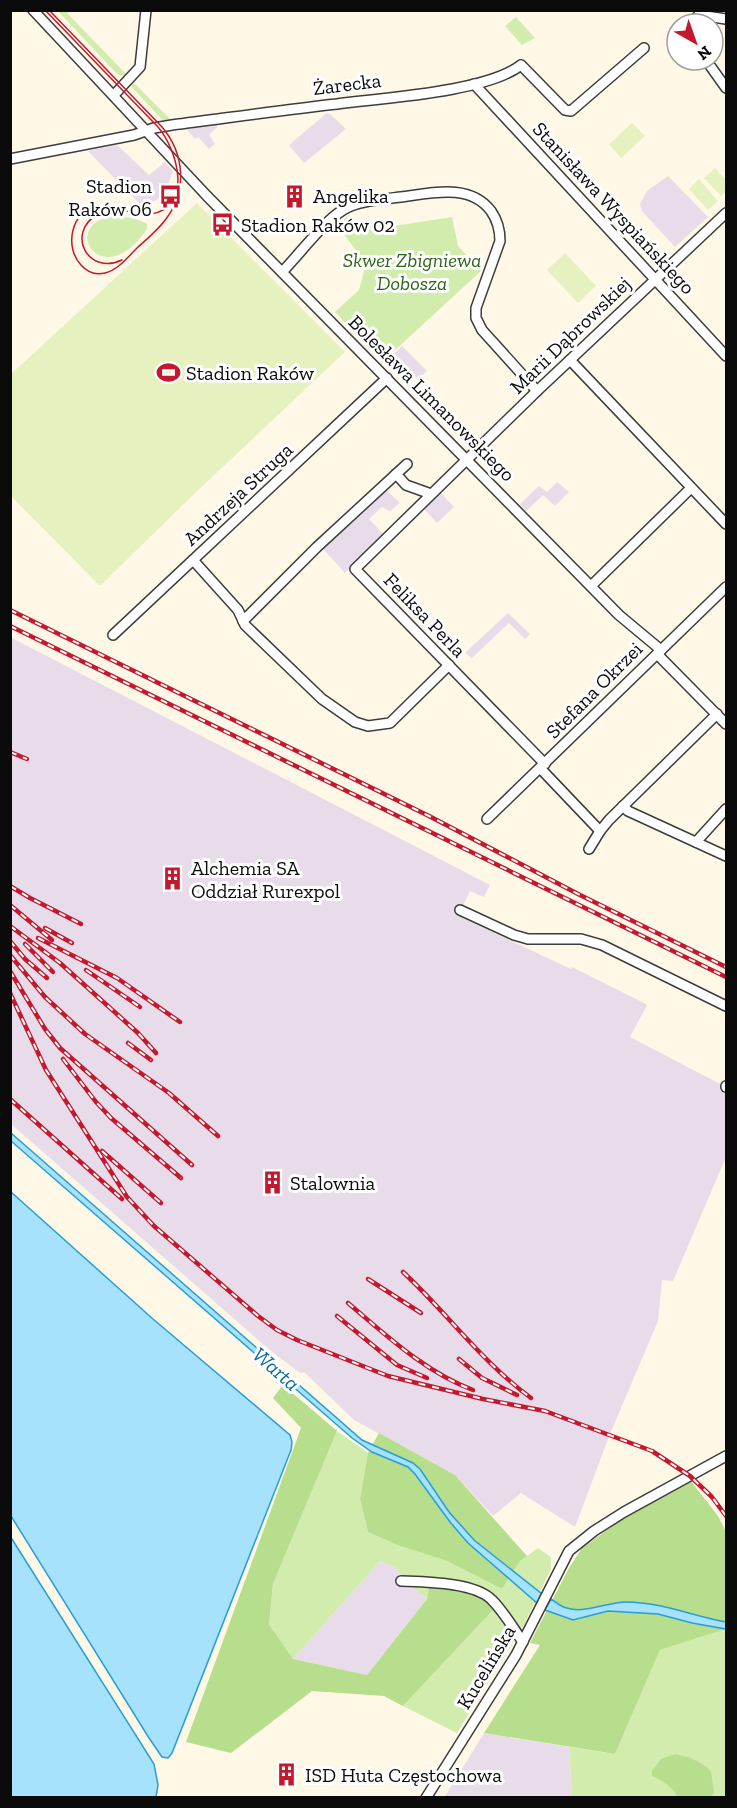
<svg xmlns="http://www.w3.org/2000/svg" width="737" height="1808" font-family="'Zilla Slab',serif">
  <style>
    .industrial { fill: #e8dcea }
    .green { fill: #d2ecae }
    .forest { fill: #b7de8c }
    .pitch { fill: #e5f2c0 }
    .water { fill: #a6e2fb; stroke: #289ed8; stroke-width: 1.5 }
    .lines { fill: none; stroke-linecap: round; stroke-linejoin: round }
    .minor-casing { stroke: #3d3d3d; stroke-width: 12 }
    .minor { stroke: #fff; stroke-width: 9 }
    .tram { stroke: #c3182d; stroke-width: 1.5 }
    .rail-casing { stroke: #c3182d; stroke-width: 4.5 }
    .rail { stroke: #fff; stroke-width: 2; stroke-dasharray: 7; stroke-linecap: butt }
    .labels { text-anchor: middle; stroke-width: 6; stroke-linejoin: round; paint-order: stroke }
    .street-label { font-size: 20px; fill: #0a0a0a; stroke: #fff }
    .poi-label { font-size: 20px; fill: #0a0a0a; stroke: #fff; text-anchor: start }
    .park-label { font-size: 20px; font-style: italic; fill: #2c6516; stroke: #fff }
    .water-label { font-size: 21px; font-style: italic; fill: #0b6ca3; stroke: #fff }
  </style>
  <rect width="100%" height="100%" fill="#fff8e6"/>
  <g class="industrial">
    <polygon points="327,113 331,115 346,129 304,163 289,145"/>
    <polygon points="217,123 217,127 209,135 215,144 209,149 198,137 195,139 185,128"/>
    <polygon points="117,145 149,175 165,162 173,171 165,193 155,201 139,203 88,151"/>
    <polygon points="668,176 708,217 675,247 642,211 640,204 647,191"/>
    <polygon points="402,346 427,371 418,379 394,354"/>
    <polygon points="557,482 569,492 555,506 543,495 526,511 520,504 539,486 547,492"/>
    <polygon points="386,490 400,503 390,511 382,507 369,519 384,535 345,573 324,550 324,547"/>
    <polygon points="440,492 454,507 437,523 423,508"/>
    <polygon points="508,613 530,634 525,639 509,623 472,658 465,653"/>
    <polygon points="10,637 490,885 484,897 470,891 458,916 571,969 572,967 644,1003 647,1005 630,1037 726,1087 726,1157 673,1281 662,1280 658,1321 610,1434 575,1527 521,1493 493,1516 455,1475 354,1420 304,1372 300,1373 271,1351 11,1124"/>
    <polygon points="380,1561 395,1567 412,1587 427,1599 367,1675 293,1659"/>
    <polygon points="484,1733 569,1747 572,1797 444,1798"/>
  </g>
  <g class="green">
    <polygon points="58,11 70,11 67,13 126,74 122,76 117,74"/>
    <polygon points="516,17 535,38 522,45 505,26"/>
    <polygon points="134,83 172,121 164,122 131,86"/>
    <polygon points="349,215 354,232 452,217 458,246 481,271 382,362 335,312 359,290 366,264 337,225"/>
    <path d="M111,216c12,0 26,2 36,8v5c-44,65 -88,-2 -36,-13z"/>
    <polygon points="337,1431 368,1453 360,1499 368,1532 397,1545 447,1561 502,1589 520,1561 538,1548 551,1557 551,1569 524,1625 457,1733 403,1706 493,1610 429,1589 427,1599 412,1587 395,1567 380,1561 293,1659 269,1624 273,1584"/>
    <path d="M726,1629v168h-14l2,-4 -62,-17c10,5 21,11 25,21h-105l-3,-50 46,7 45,-104z"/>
  </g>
  <g class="forest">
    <path d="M283,1385l54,46 -64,153 -4,40 24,35 74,16 60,-76 2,-11c23,1 51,1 64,22l-90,96 -19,-10 -72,-5 -81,62 -45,-11 115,-314 -28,-30z"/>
    <polygon points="379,1433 455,1475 527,1556 520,1561 502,1589 447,1561 397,1545 368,1532 360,1499 368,1453"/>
    <polygon points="690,1480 718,1516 726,1532 726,1629 660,1650 615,1754 484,1733 540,1645 530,1643 569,1568 582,1548 641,1506"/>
    <path d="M675,1754c15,3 25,7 36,17l3,22 -2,4h-35c-4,-10 -15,-16 -25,-21v-5l9,-12z"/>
  </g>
  <g class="pitch">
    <polygon points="632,123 645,136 621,158 609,144"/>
    <polygon points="715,168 726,180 726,191 721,196 704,178"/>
    <polygon points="699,179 718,201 708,210 689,189"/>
    <polygon points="197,203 345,352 193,495 100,586 11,496 11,374"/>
    <polygon points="565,253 596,286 578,303 547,270"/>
  </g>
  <g class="water">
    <polygon points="11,1133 362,1440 413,1463 420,1469 449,1512 474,1540 542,1594 537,1603 468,1543 450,1522 415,1474 408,1467 372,1452 352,1438 11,1141"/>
    <polygon points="11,1192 153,1319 290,1435 292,1442 291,1450 172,1753 168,1758 162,1757 149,1738 11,1516"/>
    <polygon points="10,1536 154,1764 158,1785 156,1797 11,1797"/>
    <path d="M551,1599c5,3 10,8 16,9 18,6 40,-6 59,-6 34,0 67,14 100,20v7l-34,-6 -34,-9 -50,-3 -35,9 -28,-10z"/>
  </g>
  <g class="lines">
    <defs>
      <g id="minor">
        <polyline points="33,10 207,196 619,615 661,650"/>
        <polyline points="690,24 699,15 726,19"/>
        <polyline points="706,60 726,88"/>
        <polyline points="474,84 726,356"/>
        <polyline points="114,95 140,67 146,10"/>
        <path d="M10,159l124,-24 20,-7 18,-3c55,-7 110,-15 165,-21 45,-6 150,-12 184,-39l44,45 6,1 73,-63"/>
        <path d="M282,272c17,-17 42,-51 61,-62 14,-9 42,-11 58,-13 31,-4 69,-14 90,14 7,10 9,19 9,30l-24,67v10l6,12 55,61"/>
        <polyline points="570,360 726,524"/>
        <polyline points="396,474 406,485 431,494"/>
        <polyline points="193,560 238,610 245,625 322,699 355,722 368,726 390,723 449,665"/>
        <polyline points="591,586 691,488"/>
        <polyline points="243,621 317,547 407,464"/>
        <polyline points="113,635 387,378"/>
        <polyline points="657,654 726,724"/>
        <polyline points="545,764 355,569 537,391 726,213"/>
        <polyline points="540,768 600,831"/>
        <polyline points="623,806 628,811 726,856"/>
        <polyline points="487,819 726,587"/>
        <polyline points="696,842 726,809"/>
        <polyline points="589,849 600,831 609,820 717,714"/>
        <polyline points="460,910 514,935 528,939 581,939 602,945 726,1006"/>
        <polyline points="726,1087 726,1086"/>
        <path d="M401,1581c24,1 74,1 91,19 12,12 21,28 31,42"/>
        <polyline points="426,1798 516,1655 569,1551 594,1531 624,1512 726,1456"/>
      </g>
    </defs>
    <use href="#minor" class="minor-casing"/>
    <use href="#minor" class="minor"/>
    <g class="tram">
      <path d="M45,10l113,117c19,22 36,80 -7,87 -18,3 -36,-11 -54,-8 -26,5 -33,41 -16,59 6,7 15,10 24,8 13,-3 23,-16 32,-25 10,-9 21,-18 29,-29 22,-29 18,-66 -4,-92l-113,-117"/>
      <path d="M98,214c-33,19 -10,62 24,46"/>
    </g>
    <defs>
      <g id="rail">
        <polyline points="10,610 429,816 580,895 726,967"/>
        <polyline points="10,626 726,977"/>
        <polyline points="10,752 27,759"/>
        <polyline points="10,886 30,898 81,924"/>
        <polyline points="10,905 52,940"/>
        <polyline points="10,926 60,963 138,1033 156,1053"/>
        <polyline points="45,928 72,943"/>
        <polyline points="38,938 117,978 180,1022"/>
        <polyline points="10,941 25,959 47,978"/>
        <polyline points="25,944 53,972"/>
        <polyline points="10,955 45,997 85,1034 169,1093 218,1136"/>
        <polyline points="86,970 140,1007"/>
        <polyline points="10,971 45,1029 60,1048 192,1165"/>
        <polyline points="10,993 46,1070 127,1197 154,1226 258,1316 277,1330 297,1340 388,1376 483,1399 545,1411 652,1451 690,1476 712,1497 726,1516"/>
        <polyline points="128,1043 151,1060"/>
        <polyline points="63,1059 96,1102 111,1118 181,1178"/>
        <polyline points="10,1099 122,1199"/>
        <polyline points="102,1151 161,1203"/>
        <path d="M403,1272c44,41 79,90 128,126"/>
        <polyline points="368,1279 421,1313"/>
        <path d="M348,1303c38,32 77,69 125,87"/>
        <polyline points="337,1316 397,1365 427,1378"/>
        <polyline points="459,1359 482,1378 517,1395"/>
      </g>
    </defs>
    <use href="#rail" class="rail-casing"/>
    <use href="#rail" class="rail"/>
  </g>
  <defs>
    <symbol id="building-bare" viewBox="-9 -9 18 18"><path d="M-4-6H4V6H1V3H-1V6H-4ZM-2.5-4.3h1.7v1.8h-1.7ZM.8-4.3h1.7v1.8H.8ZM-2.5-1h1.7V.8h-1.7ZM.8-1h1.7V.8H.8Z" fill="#c3182d" stroke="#fff" stroke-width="2.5" paint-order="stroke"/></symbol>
    <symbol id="bus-bare" viewBox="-9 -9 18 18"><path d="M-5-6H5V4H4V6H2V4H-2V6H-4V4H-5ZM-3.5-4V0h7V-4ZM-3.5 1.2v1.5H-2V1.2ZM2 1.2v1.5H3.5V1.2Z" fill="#c3182d" stroke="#fff" stroke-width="2.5" paint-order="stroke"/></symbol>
    <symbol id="stadium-bare" viewBox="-9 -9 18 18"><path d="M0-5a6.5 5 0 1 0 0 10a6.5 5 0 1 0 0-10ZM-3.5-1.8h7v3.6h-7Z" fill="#c3182d" stroke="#fff" stroke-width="2.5" paint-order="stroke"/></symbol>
  </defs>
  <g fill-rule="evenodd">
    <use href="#building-bare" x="278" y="180" width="33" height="33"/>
    <use href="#bus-bare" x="154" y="180" width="33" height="33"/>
    <use href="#bus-bare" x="206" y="208" width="33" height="33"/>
    <use href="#stadium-bare" x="152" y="356" width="33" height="33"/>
    <use href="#building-bare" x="156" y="862" width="33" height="33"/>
    <use href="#building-bare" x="256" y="1166" width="33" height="33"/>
    <use href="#building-bare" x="270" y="1758" width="33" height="33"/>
  </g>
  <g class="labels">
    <g class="street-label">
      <text transform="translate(347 84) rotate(-7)" y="7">Żarecka</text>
      <text transform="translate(614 208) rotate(47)" y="7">Stanisława Wyspiańskiego</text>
      <text transform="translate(570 335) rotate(-44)" y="7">Marii Dąbrowskiej</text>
      <text transform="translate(432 398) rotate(45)" y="7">Bolesława Limanowskiego</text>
      <text transform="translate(238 494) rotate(-43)" y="7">Andrzeja Struga</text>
      <text transform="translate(425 615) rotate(46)" y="7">Feliksa Perla</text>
      <text transform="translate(594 690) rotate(-45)" y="7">Stefana Okrzei</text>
      <text transform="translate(486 1667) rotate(-59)" y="7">Kucelińska</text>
    </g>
    <g class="poi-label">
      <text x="152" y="193" text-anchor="end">Stadion<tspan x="152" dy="23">Raków 06</tspan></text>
      <text x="313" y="203">Angelika</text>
      <text x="241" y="232">Stadion Raków 02</text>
      <text x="186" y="380">Stadion Raków</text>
      <text x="191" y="875">Alchemia SA<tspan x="191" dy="23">Oddział Rurexpol</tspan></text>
      <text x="290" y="1190">Stalownia</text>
      <text x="305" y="1782">ISD Huta Częstochowa</text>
    </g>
    <g class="park-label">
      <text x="412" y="267">Skwer Zbigniewa<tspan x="412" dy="23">Dobosza</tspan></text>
    </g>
    <g class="water-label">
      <text transform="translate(276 1369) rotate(41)" y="7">Warta</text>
    </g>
  </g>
  <rect width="737" height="1808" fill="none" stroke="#0a0a0a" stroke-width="24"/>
  <g transform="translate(695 42) rotate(140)"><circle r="28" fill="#ffffff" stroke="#9d9d9d" stroke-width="1.5"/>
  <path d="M0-4.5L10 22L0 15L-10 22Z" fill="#c3182d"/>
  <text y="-9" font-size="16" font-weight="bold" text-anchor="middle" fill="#0a0a0a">N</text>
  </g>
</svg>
